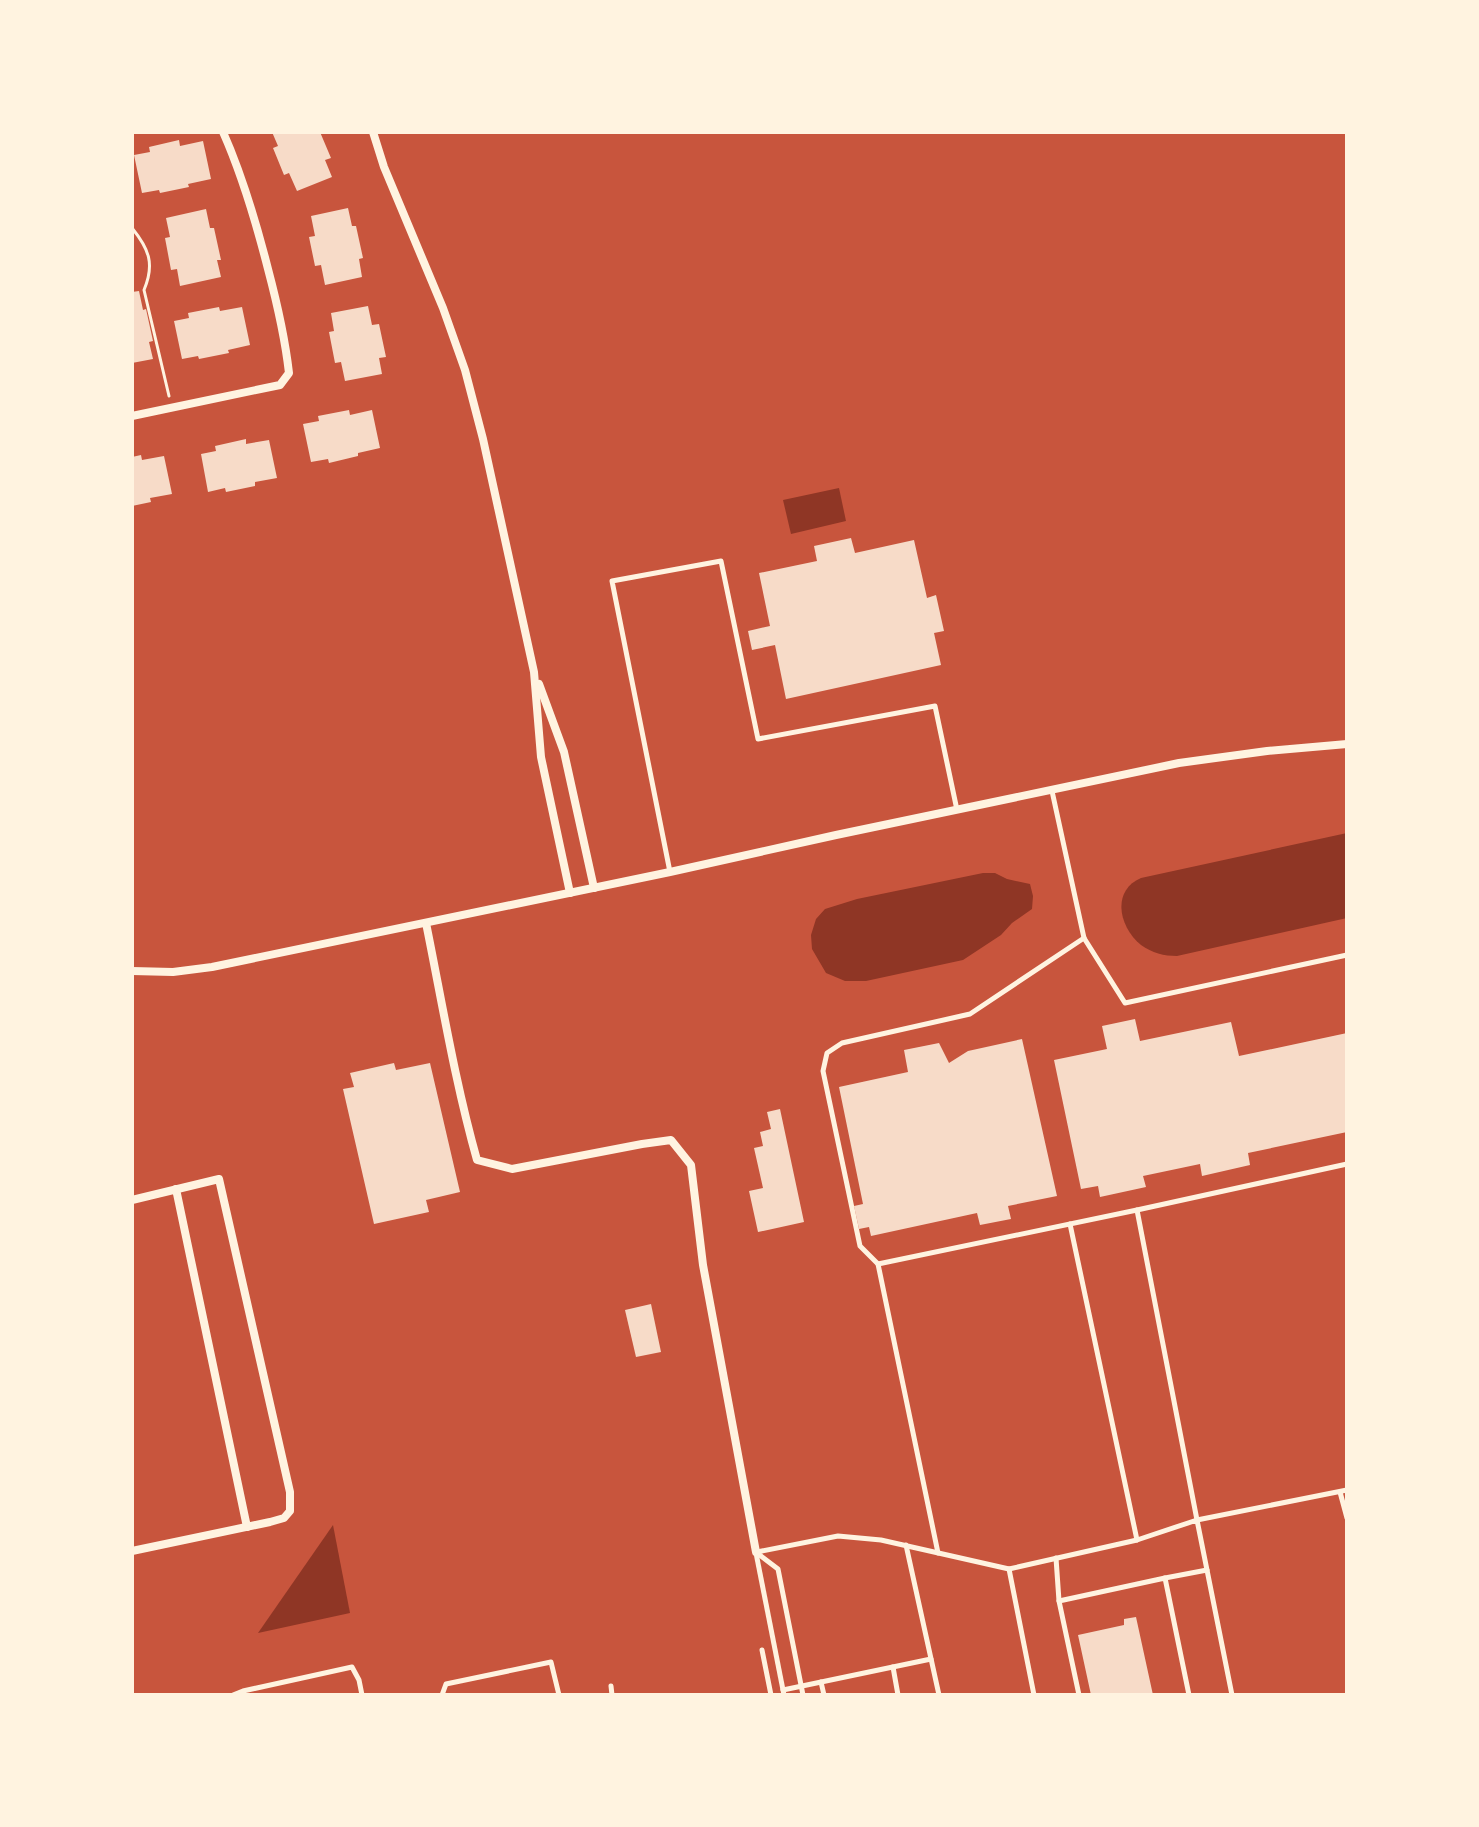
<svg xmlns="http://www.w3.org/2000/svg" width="1479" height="1827" font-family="Raleway,sans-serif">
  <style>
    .water { fill: #8f3625 }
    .building { fill: #f7dbc8 }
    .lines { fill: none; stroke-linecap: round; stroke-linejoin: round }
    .path { stroke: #fff3e0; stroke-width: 3 }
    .service { stroke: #fff3e0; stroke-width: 5 }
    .minor { stroke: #fff3e0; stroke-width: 8 }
  </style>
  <rect width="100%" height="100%" fill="#c8553d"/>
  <g class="water">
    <polygon points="839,488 846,521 791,534 783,500"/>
    <path d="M1347,833v85l-170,38c-13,0 -25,-3 -36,-11 -22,-18 -30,-54 0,-67z"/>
    <polygon points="983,873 995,873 1007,879 1030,884 1033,896 1032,909 1012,923 1001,935 963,960 866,981 845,981 826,973 812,949 811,935 816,919 825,909 857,899"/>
    <polygon points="333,1525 350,1613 258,1633"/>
  </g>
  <g class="building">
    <polygon points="272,132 320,132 331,158 325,160 332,177 297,191 289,173 284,175 273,148 278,146"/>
    <polygon points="179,140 180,146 203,141 211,179 188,184 189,187 160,193 159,190 142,193 134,155 150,152 149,147"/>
    <polygon points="348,208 352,226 356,226 363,258 359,259 362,277 325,285 321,265 315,266 309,237 315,236 311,216"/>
    <polygon points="206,209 210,228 214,228 221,260 217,260 221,277 180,286 177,269 171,270 165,238 170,237 166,218"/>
    <polygon points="139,291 143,310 146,309 153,341 149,342 153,359 132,363 132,292"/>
    <polygon points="368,306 372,325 379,324 386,357 379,358 382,374 345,381 341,362 335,363 329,332 334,331 331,313"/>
    <polygon points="219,307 220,311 242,307 250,345 228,350 229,353 199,359 198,356 182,359 174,321 189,318 188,313"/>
    <polygon points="349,410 350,415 372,410 380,448 358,453 358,456 329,463 328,459 311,462 303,424 319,421 318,416"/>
    <polygon points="246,439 246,444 269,440 277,478 255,482 255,486 226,492 225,488 208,492 201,454 216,451 215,446"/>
    <polygon points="141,455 142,460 164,456 172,494 150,498 151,502 132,506 132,457"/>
    <polygon points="851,538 855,553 914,540 927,598 936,595 944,631 934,633 941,665 786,699 775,645 752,650 748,631 770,626 759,573 817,561 814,546"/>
    <polygon points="1135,1019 1140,1041 1231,1022 1239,1056 1347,1033 1347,1132 1248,1153 1250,1165 1202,1176 1200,1164 1143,1176 1146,1187 1100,1197 1098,1186 1081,1189 1054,1060 1107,1049 1102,1026"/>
    <polygon points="1022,1039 1057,1196 1008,1206 1011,1219 980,1225 977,1213 871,1236 869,1227 859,1229 854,1206 863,1204 839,1087 908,1072 904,1050 939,1043 949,1063 968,1051"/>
    <polygon points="394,1063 396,1070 430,1063 460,1192 426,1200 429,1212 374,1224 343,1089 354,1087 350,1073"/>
    <polygon points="780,1109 804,1222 758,1232 749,1191 763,1188 754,1148 763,1146 760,1132 771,1129 767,1112"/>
    <polygon points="651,1304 661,1352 636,1357 625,1310"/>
    <polygon points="1136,1617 1153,1695 1091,1695 1078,1635 1124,1625 1124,1619"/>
  </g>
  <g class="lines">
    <path class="path" d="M132,228c17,21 23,36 12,62l25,106"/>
    <g class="service">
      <polyline points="1052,791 1084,938 1125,1003 1347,955"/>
      <polyline points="670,872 612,581 721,561 758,739 935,706 957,810"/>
      <polyline points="1347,1164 1137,1210 1197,1520 1347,1490"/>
      <polyline points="1070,1224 1137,1540"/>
      <polyline points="878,1264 860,1246 823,1071 827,1053 842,1043 970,1014 1084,938"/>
      <polyline points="1340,1492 1347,1518"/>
      <polyline points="906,1545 939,1695"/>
      <polyline points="757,1552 838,1536 881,1540 1009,1569 1137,1540 1197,1520 1232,1695"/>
      <polyline points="756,1553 784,1695"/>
      <polyline points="757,1553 778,1569 803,1695"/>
      <polyline points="938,1553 878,1264 1137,1210"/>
      <polyline points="1056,1558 1059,1601"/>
      <polyline points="1009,1569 1034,1695"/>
      <polyline points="1165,1578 1207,1570"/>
      <polyline points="762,1650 771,1695"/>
      <polyline points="893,1667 898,1695"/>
      <polyline points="821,1682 824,1695"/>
      <polyline points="611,1686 612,1695"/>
      <polyline points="783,1690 931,1659"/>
      <polyline points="233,1695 243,1691 352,1667 359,1680 362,1695"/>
      <polyline points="442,1695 446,1684 551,1662 559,1695"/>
      <polyline points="1079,1695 1059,1601 1165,1578 1189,1695"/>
    </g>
    <g class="minor">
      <polyline points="373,132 384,167 443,308 465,370 483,439 534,672 541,757 570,893"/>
      <path d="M132,416l148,-31 9,-12c-4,-35 -12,-70 -21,-104 -12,-47 -25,-92 -45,-137"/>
      <polyline points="539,684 564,752 594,888"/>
      <path d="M426,923c16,79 29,159 51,237l35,9 130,-25 29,-4 20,25 12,100 53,287"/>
      <polyline points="132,971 173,972 212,967 670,872 836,835 1179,763 1267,751 1347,744"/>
      <polyline points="176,1189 247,1527"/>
      <polyline points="132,1200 219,1179 290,1492 290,1511 284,1518 270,1522 132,1551"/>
    </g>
  </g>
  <rect width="1479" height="1827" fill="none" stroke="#fff3e0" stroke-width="268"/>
</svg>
